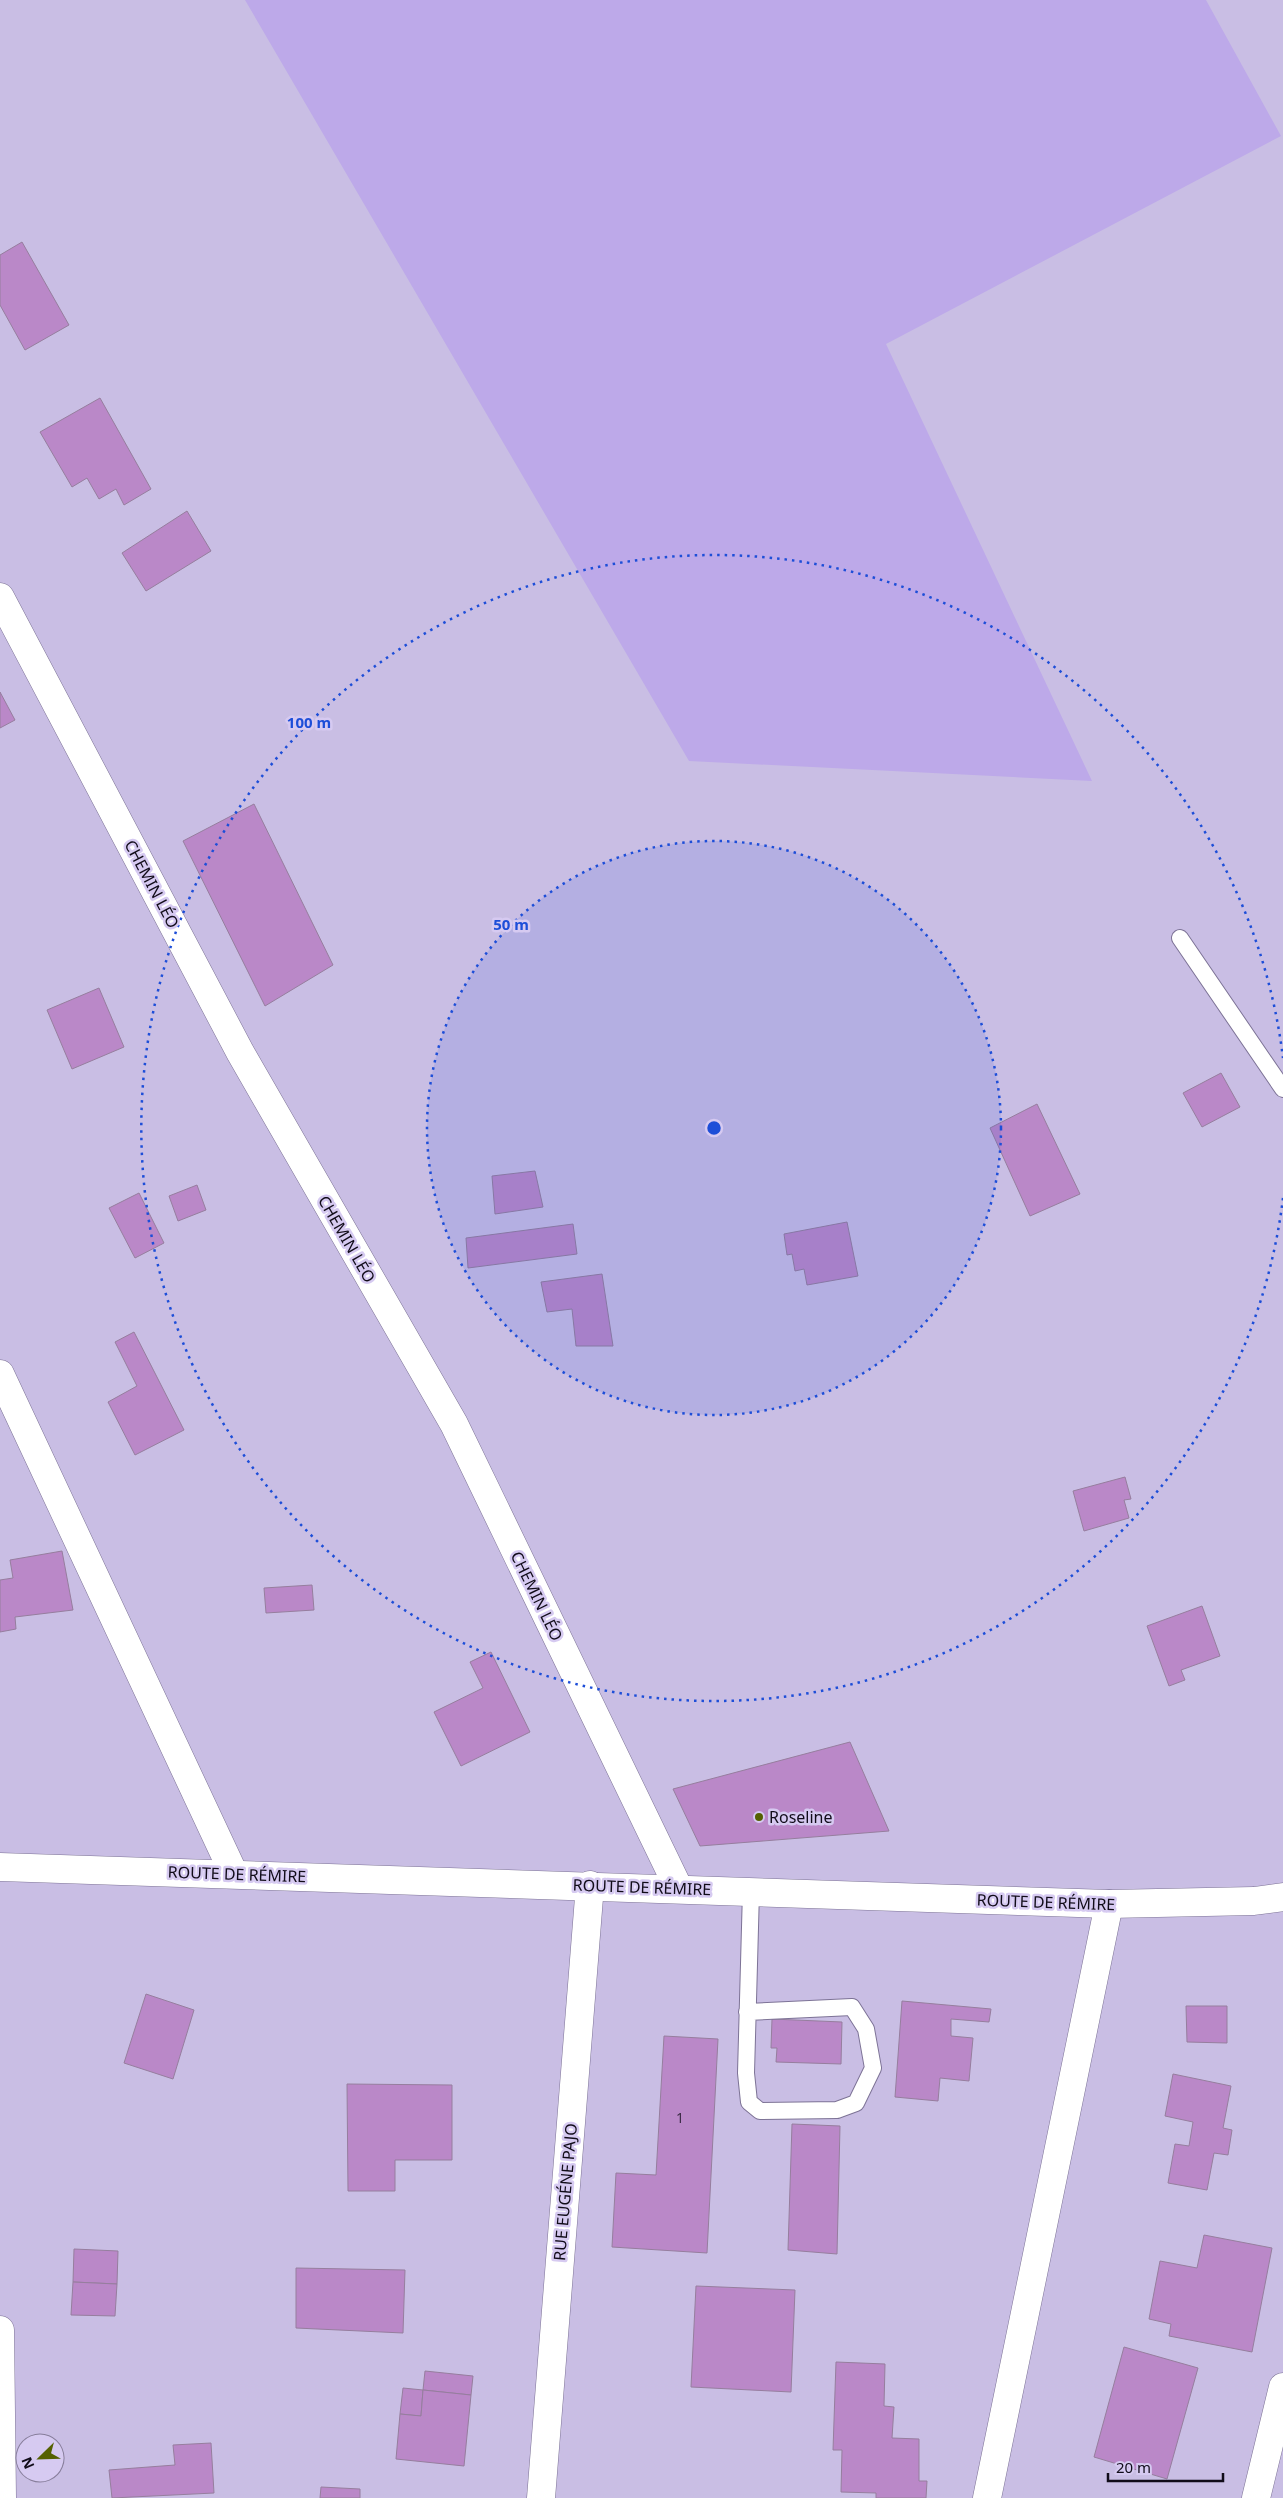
<svg xmlns="http://www.w3.org/2000/svg" width="1283" height="2498" font-family="'Noto Sans',sans-serif">
  <style>
    .green { fill: #bda9e9 }
    .building { fill: #ba88c8; stroke: #967e9e }
    .lines { fill: none; stroke-linecap: round; stroke-linejoin: round }
    .lane-casing { stroke: #7d7396; stroke-width: 18 }
    .street-casing { stroke: #7d7396; stroke-width: 29 }
    .secondary-casing { stroke: #7d7396; stroke-width: 29 }
    .lane { stroke: #fff; stroke-width: 16 }
    .street { stroke: #fff; stroke-width: 28 }
    .secondary { stroke: #fff; stroke-width: 28 }
    .ring { fill: none; stroke: #1d4ed8; stroke-width: 2.5; stroke-dasharray: 2.5 5 }
    .poi-dot { fill: #556102; stroke: #d6caf1; stroke-width: 2 }
    .labels { text-anchor: middle; stroke-width: 5; stroke-linejoin: round; paint-order: stroke }
    .number-label { font-size: 14px; fill: #3b2b45 }
    .street-label { font-size: 16px; fill: #110c19; stroke: #d6caf1 }
    .poi-label { font-size: 16px; fill: #110c19; stroke: #d6caf1; text-anchor: start }
    .centre { fill: #1d4ed8; stroke: #d6caf1; stroke-width: 2.5 }
    .ring-label { font-size: 15px; text-anchor: middle; font-weight: bold; fill: #1d4ed8; stroke: #d6caf1; stroke-width: 5; stroke-linejoin: round; paint-order: stroke }
  </style>
  <rect width="100%" height="100%" fill="#c9bee4"/>
  <polygon class="green" points="245,0 1206,0 1281,136 886,344 1092,781 689,761"/>
  <g class="building">
    <polygon points="22,242 69,325 25,350 0,305 0,255"/>
    <polygon points="100,398 151,489 124,505 116,489 99,499 87,478 72,487 40,432"/>
    <polygon points="187,511 211,551 146,591 122,553"/>
    <polygon points="0,692 15,720 0,728"/>
    <polygon points="254,804 333,965 265,1006 183,841"/>
    <polygon points="99,988 124,1047 72,1069 47,1010"/>
    <polygon points="1221,1073 1240,1107 1202,1127 1183,1093"/>
    <polygon points="1037,1104 1080,1194 1030,1216 990,1128"/>
    <polygon points="535,1171 543,1207 495,1214 492,1176"/>
    <polygon points="197,1185 206,1210 178,1221 169,1196"/>
    <polygon points="139,1193 164,1243 135,1258 109,1208"/>
    <polygon points="847,1222 858,1276 807,1285 804,1269 795,1271 792,1254 787,1255 784,1234"/>
    <polygon points="573,1224 577,1254 468,1268 466,1238"/>
    <polygon points="602,1274 613,1346 576,1346 572,1309 547,1312 541,1282"/>
    <polygon points="134,1332 184,1430 135,1455 108,1402 137,1386 115,1342"/>
    <polygon points="1125,1477 1131,1499 1124,1500 1129,1518 1084,1531 1073,1491"/>
    <polygon points="62,1551 73,1610 15,1617 16,1629 0,1632 0,1580 13,1578 10,1560"/>
    <polygon points="312,1585 314,1610 266,1613 264,1588"/>
    <polygon points="1202,1606 1220,1656 1181,1670 1185,1680 1169,1686 1147,1626"/>
    <polygon points="491,1652 530,1732 461,1766 434,1712 483,1688 470,1662"/>
    <polygon points="850,1742 889,1831 700,1846 673,1789"/>
    <polygon points="146,1994 194,2010 173,2079 124,2063"/>
    <polygon points="902,2001 991,2009 989,2022 951,2019 951,2036 973,2038 969,2081 940,2078 938,2101 895,2097"/>
    <polygon points="1186,2006 1227,2006 1227,2043 1187,2042"/>
    <polygon points="772,2019 842,2022 841,2064 776,2062 777,2048 771,2048"/>
    <polygon points="664,2036 718,2039 707,2253 612,2247 616,2173 656,2175"/>
    <polygon points="1173,2074 1231,2086 1223,2128 1232,2130 1228,2155 1214,2153 1207,2190 1168,2183 1175,2144 1189,2146 1193,2122 1165,2116"/>
    <polygon points="347,2084 452,2085 452,2160 395,2160 395,2191 348,2191"/>
    <polygon points="792,2124 840,2126 837,2254 788,2250"/>
    <polygon points="1204,2235 1272,2248 1252,2352 1169,2336 1171,2324 1149,2319 1160,2261 1197,2268"/>
    <polygon points="74,2249 118,2251 117,2284 73,2282"/>
    <polygon points="296,2268 405,2270 403,2333 296,2328"/>
    <polygon points="73,2282 117,2284 115,2316 71,2315"/>
    <polygon points="696,2286 795,2290 791,2392 691,2387"/>
    <polygon points="1124,2347 1198,2368 1167,2479 1094,2457"/>
    <polygon points="836,2362 885,2364 884,2406 894,2407 892,2438 919,2439 919,2481 927,2481 926,2498 876,2498 876,2493 841,2492 842,2450 833,2450"/>
    <polygon points="425,2371 473,2376 471,2395 423,2390"/>
    <polygon points="403,2388 423,2390 421,2416 400,2414"/>
    <polygon points="423,2390 471,2395 464,2466 396,2459 400,2414 421,2416"/>
    <polygon points="211,2443 214,2493 112,2498 109,2470 175,2465 173,2445"/>
    <polygon points="321,2487 360,2489 360,2498 320,2498"/>
  </g>
  <g class="lines">
    <defs>
      <g id="lane">
        <polyline points="1180,938 1283,1089"/>
        <polyline points="747,2012 852,2007 866,2029 873,2068 856,2103 837,2110 760,2111 749,2102 746,2073 751,1891"/>
      </g>
      <g id="street">
        <polyline points="0,597 240,1052 454,1424 679,1889"/>
        <polyline points="0,1374 234,1874"/>
        <polyline points="0,2330 2,2498"/>
        <polyline points="541,2498 590,1885"/>
        <polyline points="987,2498 1109,1904"/>
        <polyline points="1256,2498 1283,2387"/>
      </g>
      <polyline id="secondary" points="0,1867 1109,1904 1254,1901 1283,1897"/>
    </defs>
    <use href="#lane" class="lane-casing"/>
    <use href="#street" class="street-casing"/>
    <use href="#secondary" class="secondary-casing"/>
    <use href="#lane" class="lane"/>
    <use href="#street" class="street"/>
    <use href="#secondary" class="secondary"/>
  </g>
  <circle cx="714" cy="1128" r="287" fill="#1d4ed8" fill-opacity=".12"/>
  <g class="ring">
    <circle cx="714" cy="1128" r="287"/>
    <path d="M1283 1198A573 573 0 1 1 1283 1058"/>
  </g>
  <circle class="poi-dot" cx="759" cy="1817" r="5"/>
  <g class="labels">
    <g class="number-label">
      <text x="680" y="2123">1</text>
    </g>
    <g class="street-label">
      <text transform="translate(152 884) rotate(62)" y="6">CHEMIN LÉO</text>
      <text transform="translate(347 1239) rotate(60)" y="6">CHEMIN LÉO</text>
      <text transform="translate(537 1596) rotate(64)" y="6">CHEMIN LÉO</text>
      <text transform="translate(237 1874) rotate(2)" y="6">ROUTE DE RÉMIRE</text>
      <text transform="translate(642 1887) rotate(2)" y="6">ROUTE DE RÉMIRE</text>
      <text transform="translate(1046 1902) rotate(2)" y="6">ROUTE DE RÉMIRE</text>
      <text transform="translate(565 2192) rotate(-85)" y="6">RUE EUGÉNE PAJO</text>
    </g>
    <g class="poi-label">
      <text x="769" y="1823">Roseline</text>
    </g>
  </g>
  <circle cx="714" cy="1128" r="8" class="centre"/>
  <g class="ring-label">
    <text x="309" y="728">100 m</text>
    <text x="511" y="930">50 m</text>
  </g>
  <g transform="translate(40 2458) rotate(247)"><circle r="24" fill="#d6caf1" stroke="#877e9b"/>
  <path d="M0-4L9 19L0 12L-9 19Z" fill="#556102"/>
  <text y="-8" font-size="14" font-weight="bold" text-anchor="middle" fill="#110c19">N</text>
  </g>
  <path d="M1108 2473v8h115v-8" fill="none" stroke="#110c19" stroke-width="2.5"/>
  <text x="1116" y="2473" font-size="15" fill="#110c19" stroke="#d6caf1" stroke-width="4" paint-order="stroke">20 m</text>
</svg>
